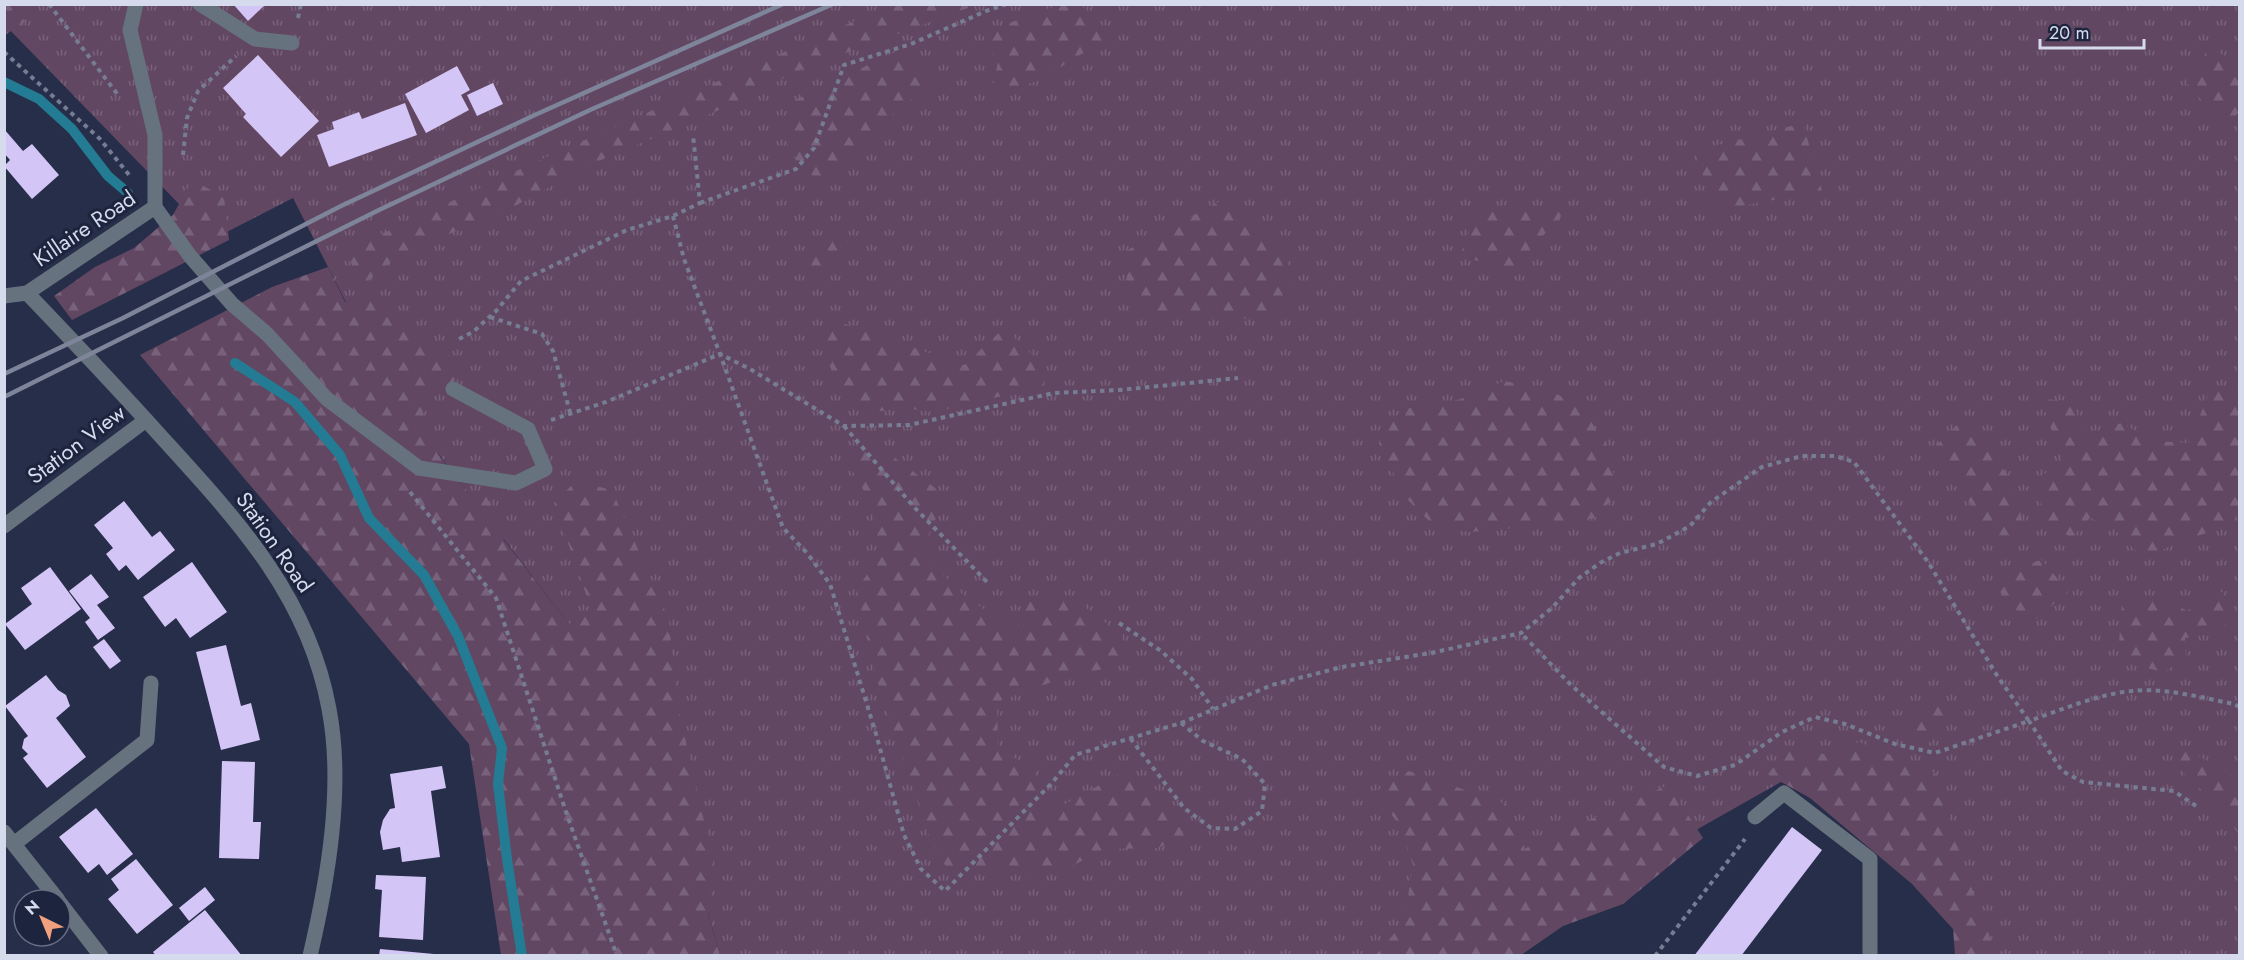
<svg xmlns="http://www.w3.org/2000/svg" width="2244" height="960" font-family="Jost,sans-serif">
  <style>
    .grass { fill: url(#grass-tufts) }
    .forest { fill: url(#forest-firs) }
    .lines { fill: none; stroke-linecap: round; stroke-linejoin: round }
    .stream { stroke: #237c93; stroke-width: 10 }
    .building { fill: #d4c5f7 }
    .path { stroke: #767d93; stroke-width: 4; stroke-dasharray: 4.5 4.5; stroke-linecap: butt }
    .minor { stroke: #66727d; stroke-width: 15 }
    .rail { stroke: #7e859b; stroke-width: 4.5 }
    .labels { text-anchor: middle; stroke-width: 6; stroke-linejoin: round; paint-order: stroke }
    .street-label { font-size: 22px; fill: #d5dbec; stroke: #1d243e }
  </style>
  <defs>
    <pattern id="grass-tufts" width="24" height="20" patternUnits="userSpaceOnUse" patternTransform="scale(1.5)"><rect width="24" height="20" fill="#624763"/><path d="M3 7l-1-3M5 7V3M7 7l1-3M15 17l-1-3M17 17v-4M19 17l1-3" fill="none" stroke="#78617a"/></pattern>
    <pattern id="forest-firs" width="22" height="20" patternUnits="userSpaceOnUse" patternTransform="scale(1.5)"><rect width="22" height="20" fill="#624763"/><path d="M5 1l3.5 6h-7zM16 11l3.5 6h-7z" fill="#78617a"/></pattern>
  </defs>
  <rect width="100%" height="100%" fill="#272e49"/>
  <polygon class="grass" points="4,5 2239,5 2239,955 1987,955 1809,766 1475,955 720,955 660,743 392,393 293,198 213,239 5,25"/>
  <g class="forest">
    <polygon points="5,4 14,5 25,22 5,35"/>
    <polygon points="891,5 976,5 802,69 719,110 587,166 508,210 402,253 365,283 343,252 544,158"/>
    <polygon points="1081,5 1112,35 1038,81 991,93 998,62 982,33 1058,5"/>
    <polygon points="2210,47 2239,65 2239,112 2224,128 2186,81"/>
    <polygon points="895,52 941,87 901,104 863,155 827,184 805,171 787,145 791,102"/>
    <polygon points="1803,123 1822,191 1714,211 1695,151"/>
    <polygon points="192,180 224,197 229,240 72,320 54,296 95,267 134,248 173,215"/>
    <polygon points="1220,201 1287,251 1292,302 1257,319 1202,317 1156,317 1129,289 1122,253"/>
    <polygon points="1569,207 1512,270 1460,256 1478,209"/>
    <polygon points="842,235 838,266 813,272 805,239"/>
    <polygon points="328,267 345,302 376,295 431,346 460,361 462,376 419,402 438,454 479,506 486,494 504,540 569,624 592,611 554,503 576,481 612,490 669,620 676,698 714,865 708,913 720,955 501,955 469,744 140,355 272,287"/>
    <polygon points="828,318 964,365 1004,328 1046,368 1044,386 934,412 904,408 866,413 845,396 825,356"/>
    <polygon points="1504,381 1552,391 1584,410 1610,452 1617,494 1595,518 1554,524 1470,532 1433,525 1406,498 1379,444 1380,432 1404,409 1458,400"/>
    <polygon points="2239,385 2239,513 2226,527 2178,542 2144,559 2112,527 2090,518 2071,538 2048,521 2032,480 2063,464 2041,399 2073,401 2084,437 2121,423 2154,441 2189,443 2209,393"/>
    <polygon points="1963,419 2014,483 2025,534 1980,537 1968,494 1934,448"/>
    <polygon points="840,449 883,449 939,491 937,516 921,552 964,596 1016,630 1032,596 1073,598 1123,636 1118,666 1068,676 997,702 998,750 1034,767 1042,817 1121,773 1159,791 1185,837 1157,848 1108,849 1056,873 948,870 930,839 876,677 857,589 880,556 872,505"/>
    <polygon points="2042,560 2068,592 2033,621 2003,602 1998,573"/>
    <polygon points="2218,587 2236,612 2219,632 2185,638 2186,658 2164,672 2138,666 2119,643 2122,604 2166,599 2187,611"/>
    <polygon points="1939,702 1946,713 1929,743 1911,743 1899,727 1928,712"/>
    <polygon points="1859,742 1935,773 1964,867 1991,940 1990,955 1955,955 1953,929 1912,884 1810,798 1767,774 1789,752 1829,754"/>
    <polygon points="2175,744 2225,770 2239,783 2239,834 2209,797 2185,775"/>
    <polygon points="1409,771 1506,804 1524,849 1668,785 1703,838 1623,904 1563,926 1521,955 1376,955 1404,922 1413,865 1400,826 1375,792"/>
  </g>
  <g class="lines">
    <g class="stream">
      <polyline points="4,82 39,99 72,129 108,176 128,193"/>
      <polyline points="235,363 295,402 340,455 369,518 424,575 458,636 502,748 498,784 507,859 522,956"/>
    </g>
  </g>
  <g class="building">
    <polygon points="233,4 266,4 248,21"/>
    <polygon points="258,55 319,121 281,157 243,117 246,114 223,88"/>
    <polygon points="457,66 470,90 461,95 469,110 426,133 405,94"/>
    <polygon points="493,83 503,104 477,116 467,95"/>
    <polygon points="405,103 417,135 329,167 317,135 334,129 332,122 359,112 362,119"/>
    <polygon points="4,129 23,151 32,144 59,175 32,199 4,166 10,160 4,153"/>
    <polygon points="124,501 152,537 160,531 175,550 138,580 126,565 119,571 106,554 113,548 94,525"/>
    <polygon points="192,562 227,612 190,638 176,618 165,627 143,597"/>
    <polygon points="50,567 81,609 25,650 5,624 32,604 21,588"/>
    <polygon points="91,574 109,597 97,605 115,628 98,640 85,622 90,618 69,591"/>
    <polygon points="104,639 121,661 110,669 93,647"/>
    <polygon points="226,645 241,706 251,703 260,740 221,750 196,652"/>
    <polygon points="46,675 58,690 66,695 70,706 56,718 86,757 47,788 23,758 28,754 22,748 24,739 28,736 5,706"/>
    <polygon points="222,761 255,762 253,822 261,822 259,859 219,858"/>
    <polygon points="442,766 446,788 431,791 440,857 402,862 400,847 383,850 380,832 383,820 390,809 395,808 390,774"/>
    <polygon points="96,808 133,854 107,875 99,864 88,873 59,837"/>
    <polygon points="1792,827 1822,850 1741,956 1694,956"/>
    <polygon points="136,859 173,905 137,934 108,899 119,890 111,879"/>
    <polygon points="376,875 426,877 423,940 379,937 382,890 375,889"/>
    <polygon points="205,887 215,900 189,921 179,908"/>
    <polygon points="205,910 242,956 156,956 153,952"/>
    <polygon points="380,949 434,954 433,956 379,956"/>
  </g>
  <g class="lines">
    <g class="path">
      <polyline points="49,4 118,95"/>
      <polyline points="298,18 301,4"/>
      <polyline points="4,52 100,139 130,176"/>
      <polyline points="183,155 187,118 198,91 236,56"/>
      <polyline points="700,203 796,169 814,148 844,65 911,44 986,11 1007,4"/>
      <polyline points="673,216 684,259 720,354 750,369 844,426 909,425 1054,393 1120,390 1238,378"/>
      <polyline points="490,317 542,334 553,351 570,412"/>
      <polyline points="459,339 473,332 496,311 521,281 627,230 673,216 700,203 693,135"/>
      <polyline points="551,420 606,402 720,354 783,528 807,553 830,584 876,734 904,835 921,869 945,891 1052,783 1075,755 1181,723 1203,741 1242,759 1265,784 1262,811 1235,829 1211,828 1184,808 1130,738"/>
      <polyline points="844,426 914,507 990,585"/>
      <polyline points="410,492 496,598 567,815 617,956"/>
      <polyline points="1119,623 1161,651 1192,679 1213,709"/>
      <polyline points="1181,723 1272,685 1342,667 1431,653 1521,633 1552,608 1579,578 1600,563 1620,553 1657,544 1690,526 1711,502 1762,467 1802,456 1836,456 1854,462 1928,562 1998,677 2029,721 1935,753 1895,744 1845,724 1815,717 1782,732 1735,765 1697,776 1664,767 1571,685 1521,633"/>
      <path d="M2196,806l-22,-15 -91,-9 -21,-11 -33,-50c32,-11 69,-27 103,-30 31,-4 71,7 102,13l6,3"/>
      <polyline points="1655,956 1745,839"/>
    </g>
    <g class="minor">
      <polyline points="136,4 130,30 155,135 155,207 190,256 232,304 267,334 327,399 419,468 516,483 545,469 528,429 453,389"/>
      <polyline points="200,4 255,39 292,43"/>
      <path d="M27,293c47,49 94,99 139,149 73,80 143,156 163,267 15,78 -1,170 -19,247"/>
      <polyline points="4,296 27,293 155,207"/>
      <polyline points="4,526 146,420"/>
      <polyline points="1755,817 1784,793 1870,859 1870,956"/>
      <polyline points="4,832 58,900"/>
      <polyline points="14,844 147,740 151,683"/>
      <polyline points="60,903 101,956"/>
    </g>
    <g class="rail">
      <polyline points="4,374 123,318 341,206 537,114 783,4"/>
      <polyline points="4,397 379,210 590,110 833,4"/>
    </g>
  </g>
  <g class="labels">
    <g class="street-label">
      <text transform="translate(84 228) rotate(-34)" y="8">Killaire Road</text>
      <text transform="translate(76 444) rotate(-37)" y="8">Station View</text>
      <text transform="translate(275 542) rotate(55)" y="8">Station Road</text>
    </g>
  </g>
  <rect width="2244" height="960" fill="none" stroke="#d5dbec" stroke-width="12"/>
  <g transform="translate(42 918) rotate(317)"><circle r="28" fill="#1d243e" stroke="#676d84" stroke-width="1.5"/>
  <path d="M0-4.5L10 22L0 15L-10 22Z" fill="#f1a17d"/>
  <text y="-9" font-size="16" font-weight="bold" text-anchor="middle" fill="#d5dbec">N</text>
  </g>
  <path d="M2040 39v9h104v-9" fill="none" stroke="#d5dbec" stroke-width="3"/>
  <text x="2049" y="39" font-size="18" fill="#d5dbec" stroke="#1d243e" stroke-width="4.5" paint-order="stroke">20 m</text>
</svg>
